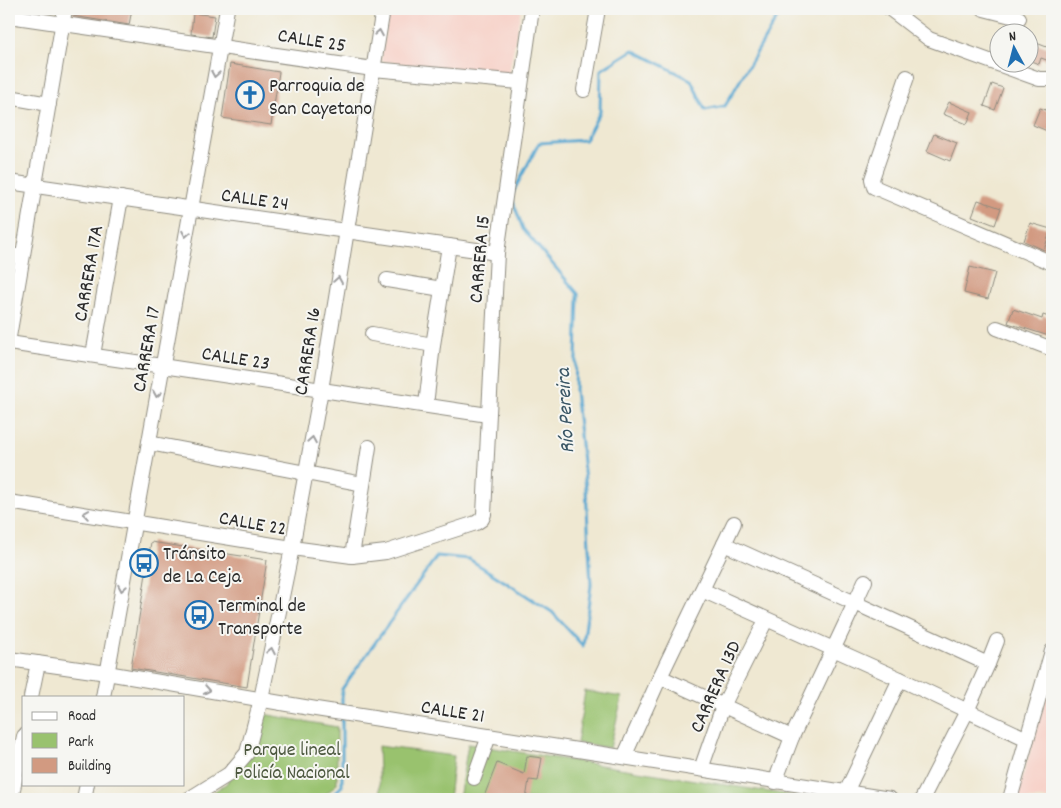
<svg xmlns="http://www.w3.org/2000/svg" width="1061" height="808" font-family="Dekko,sans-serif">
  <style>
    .built { fill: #f7d1c8 }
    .green { fill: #99c26e; stroke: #62764c }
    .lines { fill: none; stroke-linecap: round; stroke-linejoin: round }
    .stream { stroke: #57a7d1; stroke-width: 3 }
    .building { fill: #d29a81 }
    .minor-casing { stroke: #8d8a7e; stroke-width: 16 }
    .minor { stroke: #fff; stroke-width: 14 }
    .oneway { stroke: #a0a0a0 }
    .labels { text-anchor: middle; stroke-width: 4; stroke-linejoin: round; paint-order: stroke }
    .street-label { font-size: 20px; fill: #2b2b2b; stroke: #f6f6f2 }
    .poi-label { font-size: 20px; fill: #2b2b2b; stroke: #f6f6f2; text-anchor: start }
    .park-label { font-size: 20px; fill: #4c583f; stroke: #f6f6f2 }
    .water-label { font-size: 21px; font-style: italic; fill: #3a5665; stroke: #f6f6f2 }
  </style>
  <rect width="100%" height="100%" fill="#f6f6f2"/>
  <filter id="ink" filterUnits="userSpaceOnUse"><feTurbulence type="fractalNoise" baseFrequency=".02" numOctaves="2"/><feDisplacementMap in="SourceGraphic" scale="10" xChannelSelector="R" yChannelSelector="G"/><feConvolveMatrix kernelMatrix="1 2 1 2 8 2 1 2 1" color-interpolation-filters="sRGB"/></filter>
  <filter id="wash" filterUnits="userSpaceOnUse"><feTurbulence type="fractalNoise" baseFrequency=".0096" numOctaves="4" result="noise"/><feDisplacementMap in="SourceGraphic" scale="20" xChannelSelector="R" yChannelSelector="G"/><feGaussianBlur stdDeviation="1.12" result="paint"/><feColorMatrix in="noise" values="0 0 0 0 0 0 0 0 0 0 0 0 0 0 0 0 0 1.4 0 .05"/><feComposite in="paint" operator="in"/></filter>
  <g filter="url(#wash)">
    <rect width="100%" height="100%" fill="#efe8d2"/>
    <g class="built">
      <polygon points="389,9 521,9 508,78 381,61"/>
      <polygon points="1052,676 1052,799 1016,799"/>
    </g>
    <g class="green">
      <polygon points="585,691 622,697 610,748 577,743"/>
      <polygon points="263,714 337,727 337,784 321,799 203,799 227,783"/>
      <polygon points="468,744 814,799 459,799"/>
      <polygon points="378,746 454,756 449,799 380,799"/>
    </g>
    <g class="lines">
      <g class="stream">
        <polyline points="342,709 342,689 437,556 469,559 552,612 583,646 591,585 586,489 575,390 578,294 523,229 511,196 539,143 585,140 600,112 601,70 633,50 691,80 705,110 725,106 777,18 793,9"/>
        <polyline points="328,799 342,786 342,718"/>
      </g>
    </g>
    <g id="blocks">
      <g class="building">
        <polygon points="74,9 132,9 129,25 73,16"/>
        <polygon points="193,13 215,16 212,37 191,34"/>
        <polygon points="1031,41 1052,49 1052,62 1041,58 1039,64 1028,60 1028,46"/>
        <polygon points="230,64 279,72 271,125 222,118"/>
        <polygon points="992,84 1003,88 995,110 984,106"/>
        <polygon points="949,102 972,112 967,124 943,114"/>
        <polygon points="1040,108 1052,112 1052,133 1033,125"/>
        <polygon points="934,134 957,143 950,161 927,151"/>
        <polygon points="978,200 1001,208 995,225 972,216"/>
        <polygon points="1030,223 1051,229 1044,250 1024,241"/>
        <polygon points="970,267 995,273 988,299 964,293"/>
        <polygon points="1013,309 1042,319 1043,315 1052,318 1052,337 1008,323"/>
        <polygon points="151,542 267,560 247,687 131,668"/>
        <polygon points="527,756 542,758 538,781 529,780 526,799 483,799 497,763 524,774"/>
      </g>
    </g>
  </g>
  <g filter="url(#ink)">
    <use href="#blocks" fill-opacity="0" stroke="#8d8a7e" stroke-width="1"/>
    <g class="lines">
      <defs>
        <g id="minor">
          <polyline points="890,9 929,39 1039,79 1052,79"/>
          <polyline points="984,9 1019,18"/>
          <polyline points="9,16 373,69 520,82"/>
          <polyline points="907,77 874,173 872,179 874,187 1052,263"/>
          <polyline points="584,90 598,9"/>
          <polyline points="9,97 49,104"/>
          <polyline points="9,182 497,253"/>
          <polyline points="9,255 22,257"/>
          <polyline points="387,280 442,289"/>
          <polyline points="997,328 1052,349"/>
          <polyline points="372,334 433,345"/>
          <polyline points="9,337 65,9"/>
          <polyline points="9,343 488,415"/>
          <polyline points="93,355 121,198"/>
          <polyline points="426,405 433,345 449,246"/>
          <polyline points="149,443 363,484"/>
          <polyline points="9,502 292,548 352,556 386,552 476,523 482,519 484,514 497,253 532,9"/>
          <polyline points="724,544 734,523"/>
          <polyline points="352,556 369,447"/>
          <polyline points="865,581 855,603 988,664 967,711 922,799"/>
          <polyline points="702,590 900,679 1027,739"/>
          <polyline points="9,659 107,673 316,709 890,799"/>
          <polyline points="988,664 997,641"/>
          <polyline points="660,677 792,737"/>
          <polyline points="31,697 38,663"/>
          <polyline points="103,697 227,9"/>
          <polyline points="624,757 660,677 724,544 855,603 792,737 775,782"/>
          <polyline points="701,769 723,706 766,620"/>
          <polyline points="474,778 489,736"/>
          <polyline points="846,792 900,679"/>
          <polyline points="11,799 24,736"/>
          <polyline points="84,799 87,784"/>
          <polyline points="189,799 229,774 247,753 261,699 292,548 321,390 383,9"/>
          <polyline points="1010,799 1052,651"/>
        </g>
      </defs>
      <use href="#minor" class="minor-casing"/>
      <use href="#minor" class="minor"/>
    </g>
    <defs><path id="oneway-chevron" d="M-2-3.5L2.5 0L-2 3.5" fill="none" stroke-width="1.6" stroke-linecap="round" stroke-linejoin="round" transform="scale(1.25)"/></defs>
    <g class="oneway">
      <use href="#oneway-chevron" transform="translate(379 33) rotate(-80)"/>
      <use href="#oneway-chevron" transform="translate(215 74) rotate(100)"/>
      <use href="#oneway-chevron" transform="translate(186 234) rotate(100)"/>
      <use href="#oneway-chevron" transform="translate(338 280) rotate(-81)"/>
      <use href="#oneway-chevron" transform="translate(157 394) rotate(100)"/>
      <use href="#oneway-chevron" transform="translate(312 440) rotate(-80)"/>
      <use href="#oneway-chevron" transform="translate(86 514) rotate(-171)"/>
      <use href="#oneway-chevron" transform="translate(122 588) rotate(100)"/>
      <use href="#oneway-chevron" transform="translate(271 651) rotate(-79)"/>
      <use href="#oneway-chevron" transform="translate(207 690) rotate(10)"/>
    </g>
  </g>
  <defs>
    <symbol id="church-ring" viewBox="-11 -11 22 22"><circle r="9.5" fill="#f6f6f2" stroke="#1f6fb2" stroke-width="1.5"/><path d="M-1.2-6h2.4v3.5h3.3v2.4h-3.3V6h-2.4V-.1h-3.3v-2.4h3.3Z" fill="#1f6fb2"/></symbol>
    <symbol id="bus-ring" viewBox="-11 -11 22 22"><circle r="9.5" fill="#f6f6f2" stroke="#1f6fb2" stroke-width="1.5"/><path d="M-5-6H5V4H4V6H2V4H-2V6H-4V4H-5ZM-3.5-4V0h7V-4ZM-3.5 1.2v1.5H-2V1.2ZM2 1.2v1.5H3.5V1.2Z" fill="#1f6fb2"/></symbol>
  </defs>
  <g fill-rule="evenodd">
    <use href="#church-ring" x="234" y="79" width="32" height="32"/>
    <use href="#bus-ring" x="128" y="547" width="32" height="32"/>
    <use href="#bus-ring" x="183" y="599" width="32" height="32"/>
  </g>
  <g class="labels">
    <g class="street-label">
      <text transform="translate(312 39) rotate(9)" y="7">CALLE 25</text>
      <text transform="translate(255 198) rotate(8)" y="7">CALLE 24</text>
      <text transform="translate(478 259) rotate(-85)" y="7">CARRERA 15</text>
      <text transform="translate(87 273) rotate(-80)" y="7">CARRERA 17A</text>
      <text transform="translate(145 349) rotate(-80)" y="7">CARRERA 17</text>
      <text transform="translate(306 351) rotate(-81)" y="7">CARRERA 16</text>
      <text transform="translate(236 357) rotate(9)" y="7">CALLE 23</text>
      <text transform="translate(253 522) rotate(10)" y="7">CALLE 22</text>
      <text transform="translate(714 686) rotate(-66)" y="7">CARRERA 13D</text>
      <text transform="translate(453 710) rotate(9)" y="7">CALLE 21</text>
    </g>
    <g class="poi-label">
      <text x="269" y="91">Parroquia de<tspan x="269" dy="23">San Cayetano</tspan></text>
      <text x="163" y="559">Tránsito<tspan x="163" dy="23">de La Ceja</tspan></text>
      <text x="218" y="611">Terminal de<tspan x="218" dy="23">Transporte</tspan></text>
    </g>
    <g class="park-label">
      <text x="292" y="755">Parque lineal<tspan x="292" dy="23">Policía Nacional</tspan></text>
    </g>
    <g class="water-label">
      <text transform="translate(564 411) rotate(-93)" y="7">Río Pereira</text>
    </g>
  </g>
  <rect width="1061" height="808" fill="none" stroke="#f6f6f2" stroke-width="30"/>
  <rect x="22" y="696" width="162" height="90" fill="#f6f6f2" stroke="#a5a5a2"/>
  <rect x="32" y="712" width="25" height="8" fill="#ffffff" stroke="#a5a5a2"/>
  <text x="68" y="720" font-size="15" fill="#2b2b2b">Road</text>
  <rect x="32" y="733" width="25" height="15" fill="#99c26e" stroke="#a5a5a2"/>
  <text x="68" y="746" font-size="15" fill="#2b2b2b">Park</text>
  <rect x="32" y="758" width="25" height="15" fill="#d29a81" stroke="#a5a5a2"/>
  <text x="68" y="770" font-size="15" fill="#2b2b2b">Building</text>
  <g transform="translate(1014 48) rotate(353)"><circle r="24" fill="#f6f6f2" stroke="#a5a5a2"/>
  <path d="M0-4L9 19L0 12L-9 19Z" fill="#1f6fb2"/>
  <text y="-8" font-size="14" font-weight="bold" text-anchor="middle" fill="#2b2b2b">N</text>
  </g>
</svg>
